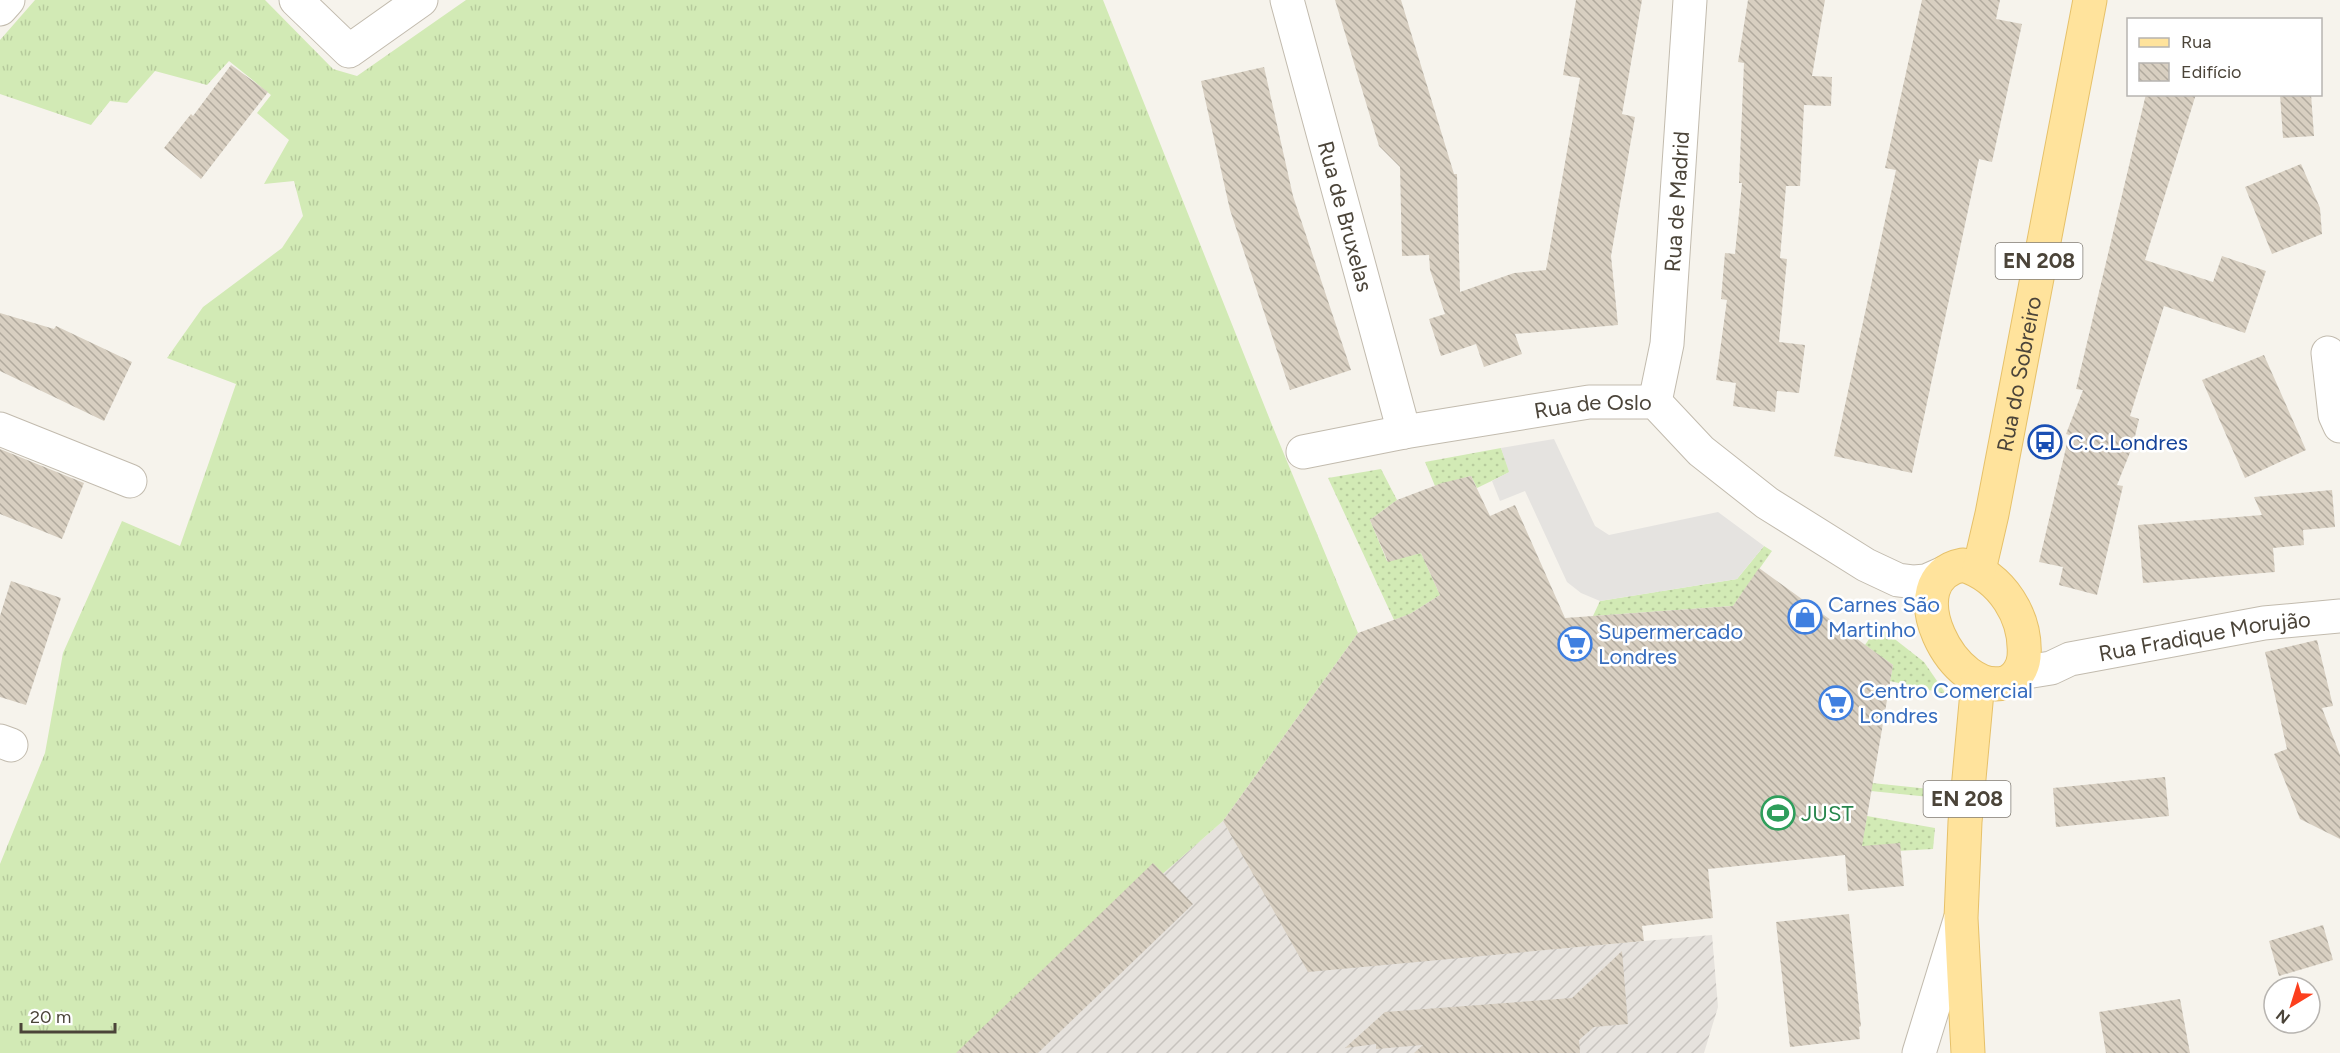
<svg xmlns="http://www.w3.org/2000/svg" width="2340" height="1053" font-family="Figtree,sans-serif">
  <style>
    .industrial { fill: url(#industrial-furrows) }
    .grass { fill: url(#grass-tufts) }
    .garden { fill: url(#garden-dots) }
    .parking { fill: #e5e3e0 }
    .building { fill: url(#building-back-hatch) }
    .lines { fill: none; stroke-linecap: round; stroke-linejoin: round }
    .street-casing { stroke: #c2bbae; stroke-width: 35 }
    .primary-casing { stroke: #e6c16a; stroke-width: 35 }
    .street { stroke: #fff; stroke-width: 33 }
    .primary { stroke: #ffe39c; stroke-width: 33 }
    .labels { text-anchor: middle; stroke-width: 5; stroke-linejoin: round; paint-order: stroke }
    .shield { fill: #fff; stroke: #817c74; stroke-width: 1.5 }
    .shield-label { font-size: 21px; font-weight: bold; fill: #4b4439 }
    .street-label { font-size: 22px; fill: #4b4439; stroke: #fff }
    .transit-label { font-size: 22px; fill: #164399; stroke: #fff; text-anchor: start }
    .shop-label { font-size: 22px; fill: #366cbe; stroke: #fff; text-anchor: start }
    .leisure-label { font-size: 22px; fill: #27864d; stroke: #fff; text-anchor: start }
  </style>
  <defs>
    <pattern id="industrial-furrows" width="10" height="10" patternUnits="userSpaceOnUse" patternTransform="scale(1.5)"><rect width="10" height="10" fill="#e6e2dd"/><path d="M-1 1l2-2M0 10L10 0M9 11l2-2" fill="none" stroke="#c7c3be"/></pattern>
    <pattern id="grass-tufts" width="24" height="20" patternUnits="userSpaceOnUse" patternTransform="scale(1.5)"><rect width="24" height="20" fill="#d2eab5"/><path d="M3 7l-1-3M5 7V3M7 7l1-3M15 17l-1-3M17 17v-4M19 17l1-3" fill="none" stroke="#b6ca9c"/></pattern>
    <pattern id="garden-dots" width="8" height="8" patternUnits="userSpaceOnUse" patternTransform="scale(1.5)"><rect width="8" height="8" fill="#d2eab5"/><path d="M2 2h.1M6 6h.1" fill="none" stroke="#b6ca9c" stroke-width="1.8" stroke-linecap="round"/></pattern>
    <pattern id="building-back-hatch" width="6" height="6" patternUnits="userSpaceOnUse" patternTransform="scale(1.5)"><rect width="6" height="6" fill="#d8cfc1"/><path d="M-1 5l2 2M0 0l6 6M5-1l2 2" fill="none" stroke="#b1aa9e"/></pattern>
  </defs>
  <rect width="100%" height="100%" fill="#f6f3ec"/>
  <polygon class="industrial" points="1223,821 1308,971 1712,935 1718,1007 1704,1053 958,1053"/>
  <polygon class="grass" points="35,0 265,0 333,69 357,76 466,0 1103,0 1272,425 1358,633 1223,821 958,1053 0,1053 0,864 45,753 63,653 122,521 180,546 236,384 167,358 203,307 282,248 303,216 294,181 264,184 289,140 257,113 271,95 229,61 207,85 155,71 127,103 110,101 91,125 0,94 0,40"/>
  <g class="garden">
    <polygon points="1501,448 1510,472 1477,488 1471,476 1435,486 1425,462"/>
    <polygon points="1381,469 1397,500 1370,520 1387,561 1421,553 1440,595 1410,614 1394,620 1328,478"/>
    <polygon points="1764,546 1772,551 1733,606 1593,616 1600,601 1737,579"/>
    <polygon points="1878,626 1924,662 1946,694 1890,681 1893,665 1865,645"/>
    <polygon points="1872,783 1939,790 1939,798 1871,791"/>
    <polygon points="1867,816 1935,828 1933,849 1860,853"/>
  </g>
  <polygon class="parking" points="1554,439 1595,526 1609,535 1718,512 1764,546 1737,579 1600,601 1581,593 1567,582 1525,491 1500,501 1492,481 1509,472 1501,448"/>
  <g class="building">
    <polygon points="1335,0 1401,0 1454,174 1457,174 1460,292 1514,273 1546,270 1580,78 1563,75 1576,0 1642,0 1622,114 1635,117 1611,256 1618,325 1515,334 1522,354 1484,367 1476,344 1441,356 1429,319 1445,314 1430,270 1429,255 1402,256 1400,167 1379,146"/>
    <polygon points="1748,0 1825,0 1812,76 1832,77 1831,106 1804,105 1800,186 1786,186 1780,258 1787,259 1779,342 1805,345 1799,393 1777,391 1775,412 1733,406 1736,383 1716,380 1727,300 1721,299 1725,253 1735,254 1742,183 1739,183 1744,63 1738,62"/>
    <polygon points="1922,0 2000,0 1996,19 2022,24 1992,162 1979,159 1912,473 1834,456 1896,170 1885,168"/>
    <polygon points="231,65 268,92 201,179 164,148 191,114 193,116"/>
    <polygon points="1264,67 1293,196 1351,370 1290,390 1230,210 1201,81"/>
    <polygon points="2146,94 2196,94 2145,260 2213,282 2222,256 2266,271 2245,333 2164,306 2130,416 2139,419 2133,445 2117,485 2123,486 2097,595 2059,585 2063,567 2039,562 2069,435 2066,434 2083,390 2076,389"/>
    <polygon points="2280,94 2311,94 2314,136 2283,138"/>
    <polygon points="2301,164 2320,208 2322,234 2272,254 2245,187"/>
    <polygon points="0,313 54,329 56,326 132,362 104,421 0,371"/>
    <polygon points="2264,355 2306,450 2245,478 2202,380"/>
    <polygon points="0,449 84,483 62,539 0,514"/>
    <polygon points="1471,476 1490,516 1515,505 1565,618 1733,606 1759,568 1893,665 1862,846 1900,843 1904,886 1848,891 1845,855 1708,869 1713,918 1642,926 1644,941 1308,972 1223,821 1358,633 1410,614 1440,595 1421,553 1388,562 1370,520 1397,500 1442,483"/>
    <polygon points="2332,490 2335,527 2303,530 2304,545 2273,548 2275,572 2143,583 2138,525 2262,515 2254,497"/>
    <polygon points="11,581 61,598 26,705 0,697 0,616"/>
    <polygon points="2317,640 2333,706 2322,708 2340,755 2340,839 2300,819 2274,754 2287,749 2265,652"/>
    <polygon points="2165,777 2169,816 2056,827 2053,788"/>
    <polygon points="1153,863 1193,904 1038,1053 956,1053"/>
    <polygon points="1849,914 1861,1026 1859,1027 1860,1039 1790,1047 1776,922"/>
    <polygon points="2323,925 2333,960 2279,976 2269,941"/>
    <polygon points="1622,951 1628,1024 1594,1027 1579,1040 1580,1053 1414,1053 1423,1045 1376,1049 1376,1044 1345,1048 1385,1012 1572,998"/>
    <polygon points="2180,999 2190,1053 2106,1053 2099,1012"/>
  </g>
  <g class="lines">
    <defs>
      <g id="street">
        <polyline points="296,0 349,51 421,0"/>
        <path id="s1" d="M1287,0l117,432"/>
        <polyline points="0,9 8,0"/>
        <polyline points="2328,353 2335,415 2340,426"/>
        <path id="s2" d="M1655,402l12,-58 23,-344"/>
        <polyline points="0,429 130,481"/>
        <path id="s3" d="M1303,452l101,-20 185,-30h66l46,49 66,52 99,62 32,15 16,2 12,-1 18,-8"/>
        <path id="s4" d="M2019,673l32,-5 19,-9 194,-36 76,-7"/>
        <polyline points="0,741 11,745"/>
        <polyline points="1919,1053 1960,920"/>
      </g>
      <g id="primary">
        <path d="M1963,565c39,12 64,52 61,92 -1,10 -7,21 -17,25 -53,18 -114,-104 -44,-117z"/>
        <path id="s5" d="M1979,570l13,-56 98,-514"/>
        <polyline points="1968,1053 1961,918 1965,822 1978,681"/>
      </g>
    </defs>
    <use href="#street" class="street-casing"/>
    <use href="#primary" class="primary-casing"/>
    <use href="#street" class="street"/>
    <use href="#primary" class="primary"/>
  </g>
  <defs>
    <symbol id="bus-ring" viewBox="-11 -11 22 22"><circle r="9.5" fill="#fff" stroke="#1a4fb4" stroke-width="1.5"/><path d="M-5-6H5V4H4V6H2V4H-2V6H-4V4H-5ZM-3.5-4V0h7V-4ZM-3.5 1.2v1.5H-2V1.2ZM2 1.2v1.5H3.5V1.2Z" fill="#1a4fb4"/></symbol>
    <symbol id="shop-ring" viewBox="-11 -11 22 22"><circle r="9.5" fill="#fff" stroke="#3f7fe0" stroke-width="1.5"/><path d="M-5-2.5h2.3a2.7 3.5 0 0 1 5.4 0H5L5.5 6h-11ZM-1.5-2.5h3a1.5 2.3 0 0 0-3 0Z" fill="#3f7fe0"/></symbol>
    <symbol id="supermarket-ring" viewBox="-11 -11 22 22"><circle r="9.5" fill="#fff" stroke="#3f7fe0" stroke-width="1.5"/><path d="M-6-5.5h2.5l.6 2H6L4.5 2H-2.5L-4.4-4H-6ZM-1.5 3.2a1.3 1.3 0 1 0 .1 0ZM3 3.2a1.3 1.3 0 1 0 .1 0Z" fill="#3f7fe0"/></symbol>
    <symbol id="stadium-ring" viewBox="-11 -11 22 22"><circle r="9.5" fill="#fff" stroke="#2e9e5b" stroke-width="1.5"/><path d="M0-5a6.5 5 0 1 0 0 10a6.5 5 0 1 0 0-10ZM-3.5-1.8h7v3.6h-7Z" fill="#2e9e5b"/></symbol>
  </defs>
  <g fill-rule="evenodd">
    <use href="#bus-ring" x="2026" y="423" width="38" height="38"/>
    <use href="#shop-ring" x="1786" y="598" width="38" height="38"/>
    <use href="#supermarket-ring" x="1556" y="625" width="38" height="38"/>
    <use href="#supermarket-ring" x="1817" y="684" width="38" height="38"/>
    <use href="#stadium-ring" x="1759" y="794" width="38" height="38"/>
  </g>
  <g class="labels">
    <g class="shield">
      <rect x="1995.5" y="243" width="87" height="36" rx="4.5"/>
      <rect x="1923.5" y="781" width="87" height="36" rx="4.5"/>
    </g>
    <g class="shield-label">
      <text x="2039" y="268">EN 208</text>
      <text x="1967" y="806">EN 208</text>
    </g>
    <g class="street-label">
      <text dy="8" stroke="none"><textPath href="#s2" startOffset="202">Rua de Madrid</textPath></text>
      <text dy="8" stroke="none"><textPath href="#s1" startOffset="224">Rua de Bruxelas</textPath></text>
      <text dy="8" stroke="none"><textPath href="#s5" startOffset="200">Rua do Sobreiro</textPath></text>
      <text dy="8" stroke="none"><textPath href="#s3" startOffset="294">Rua de Oslo</textPath></text>
      <text dy="8" stroke="none"><textPath href="#s4" startOffset="190">Rua Fradique Morujão</textPath></text>
    </g>
    <g class="transit-label">
      <text x="2068" y="450">C.C.Londres</text>
    </g>
    <g class="shop-label">
      <text x="1828" y="612">Carnes São<tspan x="1828" dy="25">Martinho</tspan></text>
      <text x="1598" y="639">Supermercado<tspan x="1598" dy="25">Londres</tspan></text>
      <text x="1859" y="698">Centro Comercial<tspan x="1859" dy="25">Londres</tspan></text>
    </g>
    <g class="leisure-label">
      <text x="1801" y="821">JUST</text>
    </g>
  </g>
  <rect x="2127" y="18" width="195" height="78" fill="#ffffff" stroke="#b7b4b0" stroke-width="1.5"/>
  <rect x="2139" y="38" width="30" height="9" fill="#ffe39c" stroke="#b7b4b0" stroke-width="1.5"/>
  <text x="2181" y="48" font-size="18" fill="#4b4439">Rua</text>
  <rect x="2139" y="63" width="30" height="18" fill="url(#building-back-hatch)" stroke="#b7b4b0" stroke-width="1.5"/>
  <text x="2181" y="78" font-size="18" fill="#4b4439">Edifício</text>
  <g transform="translate(2292 1005) rotate(218)"><circle r="28" fill="#ffffff" stroke="#b7b4b0" stroke-width="1.5"/>
  <path d="M0-4.5L10 22L0 15L-10 22Z" fill="#fc3f1d"/>
  <text y="-9" font-size="16" font-weight="bold" text-anchor="middle" fill="#4b4439">N</text>
  </g>
  <path d="M21 1023v9h94v-9" fill="none" stroke="#4b4439" stroke-width="3"/>
  <text x="30" y="1023" font-size="18" fill="#4b4439" stroke="#ffffff" stroke-width="4.5" paint-order="stroke">20 m</text>
</svg>
